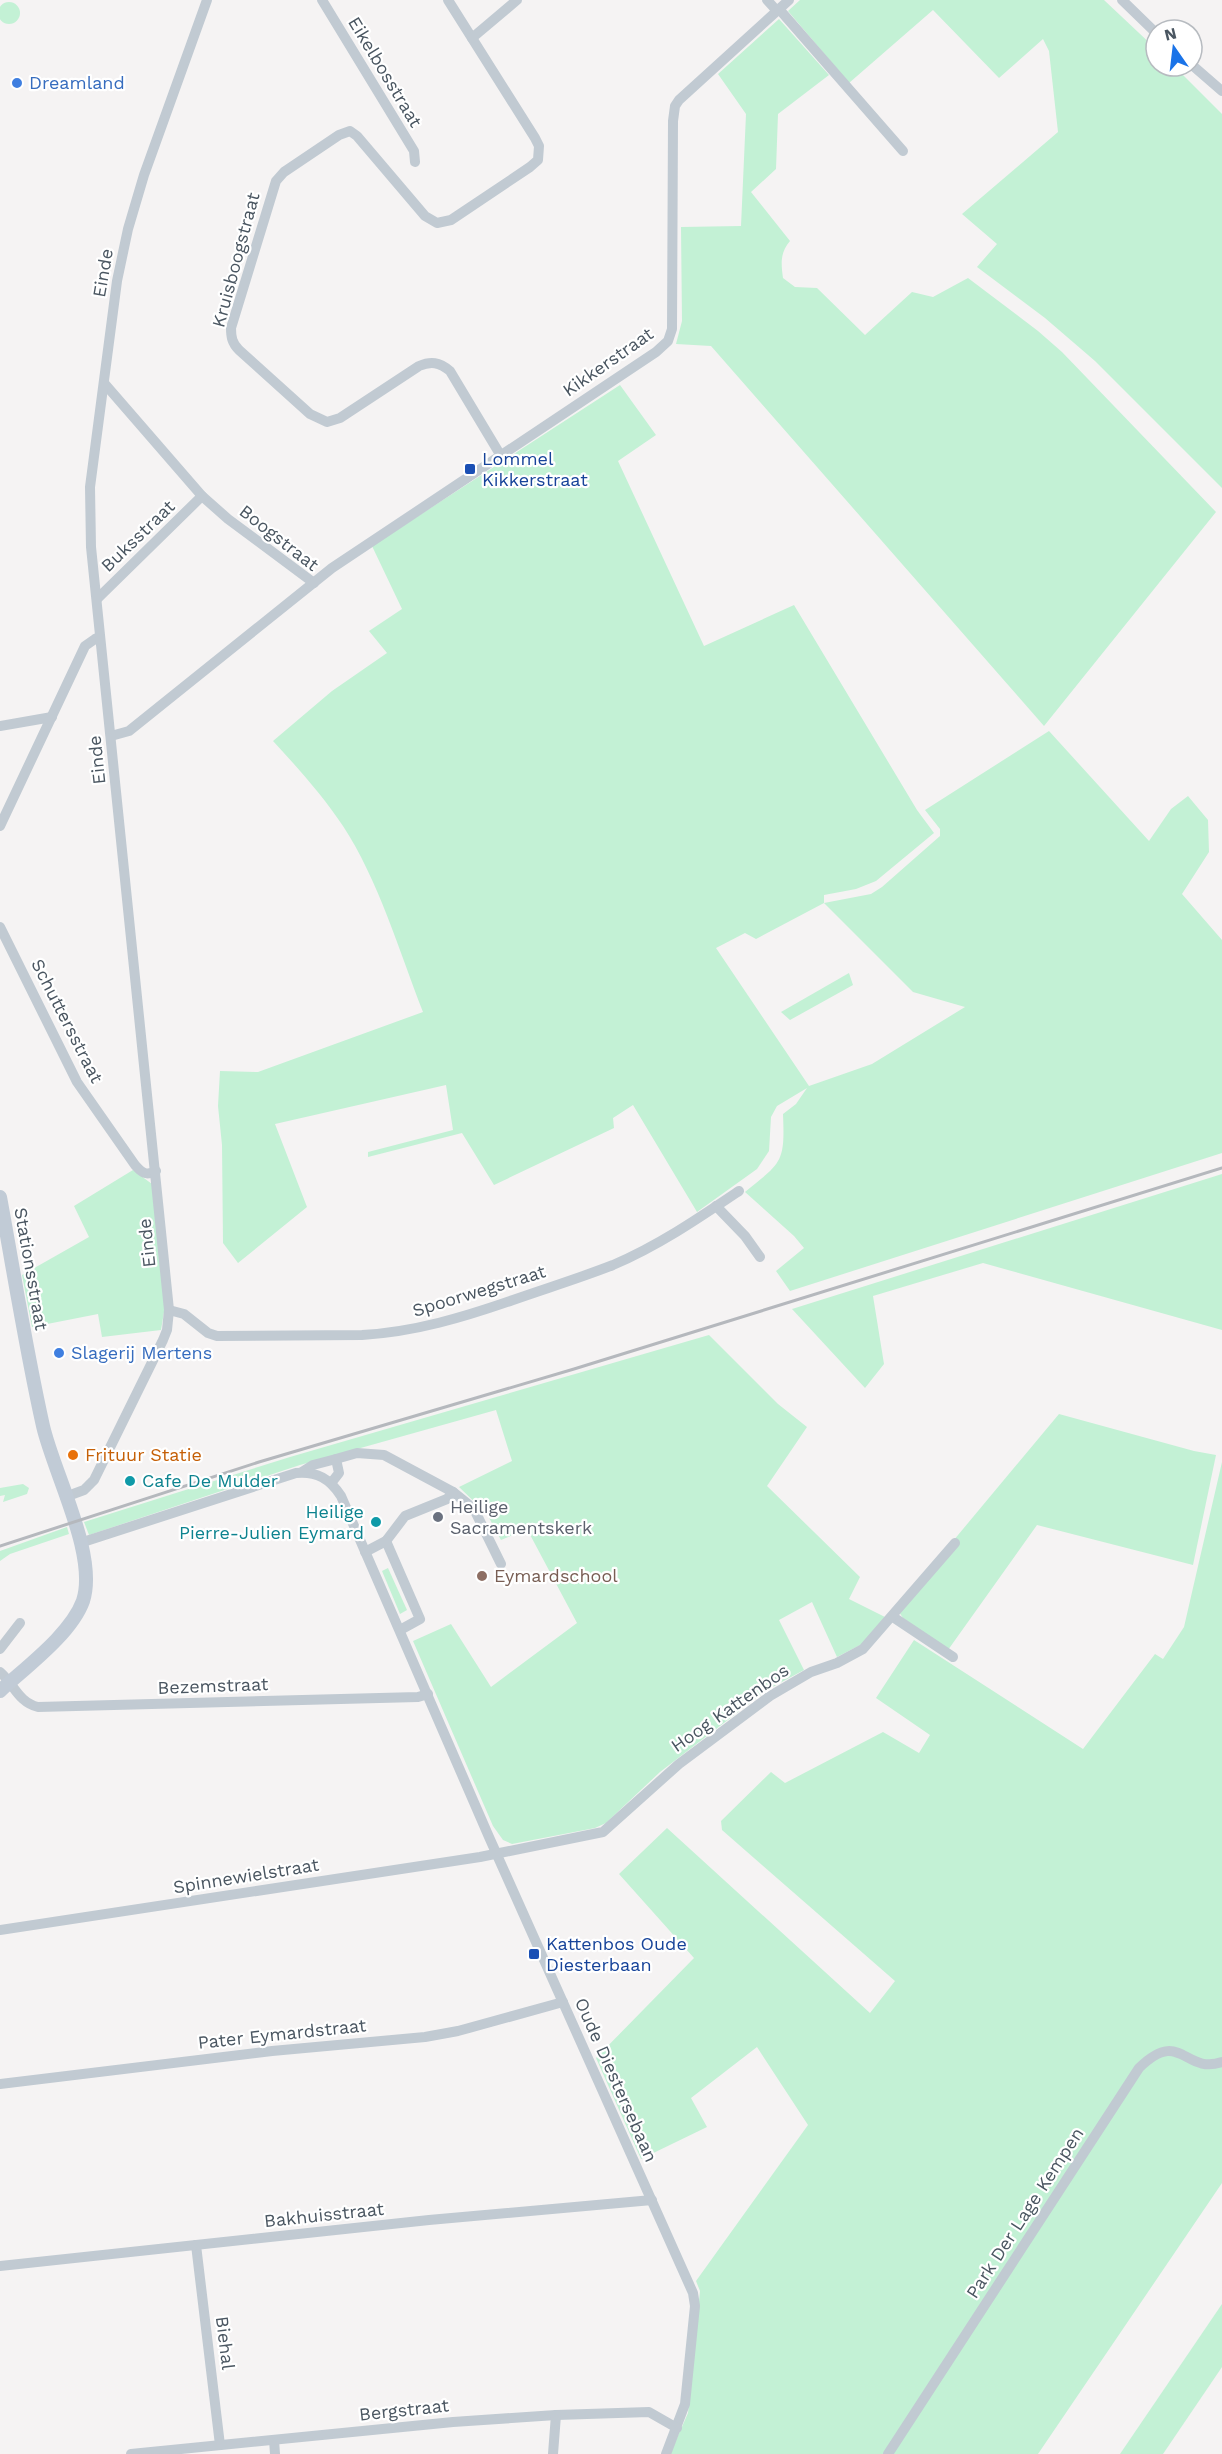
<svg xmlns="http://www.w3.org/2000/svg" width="1222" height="2454" font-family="'Work Sans',sans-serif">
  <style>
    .green { fill: #c3f1d5; fill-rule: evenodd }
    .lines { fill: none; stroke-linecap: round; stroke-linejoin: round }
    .minor { stroke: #c1cad2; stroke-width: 10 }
    .secondary { stroke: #c1cbd6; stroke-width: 14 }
    .rail { stroke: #b5b8bd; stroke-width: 3 }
    .shop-dot { fill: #3f7fe0; stroke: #fff; stroke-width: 2 }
    .transit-dot { fill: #1a4fb4; stroke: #fff; stroke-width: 2 }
    .food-dot { fill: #e8710a; stroke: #fff; stroke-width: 2 }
    .culture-dot { fill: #0f9aa8; stroke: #fff; stroke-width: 2 }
    .worship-dot { fill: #6b7280; stroke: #fff; stroke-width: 2 }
    .education-dot { fill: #8d6e63; stroke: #fff; stroke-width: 2 }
    .labels { text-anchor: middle; stroke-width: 4.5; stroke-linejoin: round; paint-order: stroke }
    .street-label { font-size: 18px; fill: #4a5661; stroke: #fff }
    .shop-label { font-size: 18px; fill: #366cbe; stroke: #fff; text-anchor: start }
    .transit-label { font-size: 18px; fill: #164399; stroke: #fff; text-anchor: start }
    .food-label { font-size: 18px; fill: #c56008; stroke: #fff; text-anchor: start }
    .culture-label { font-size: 18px; fill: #0d838f; stroke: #fff; text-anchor: start }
    .worship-label { font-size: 18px; fill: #5b616d; stroke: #fff; text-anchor: start }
    .education-label { font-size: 18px; fill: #785e54; stroke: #fff; text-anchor: start }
  </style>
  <rect width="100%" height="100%" fill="#f5f3f3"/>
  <g class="green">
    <polygon points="800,0 1104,0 1156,49 1156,66 1174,66 1222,114 1222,488 1095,361 1045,318 977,267 997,244 962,214 1058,132 1049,51 1043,39 999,78 933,10 849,83 788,11"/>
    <circle cx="9" cy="13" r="11"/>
    <path d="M779,19l50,56 -51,39 -2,55 -25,23 39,49c-10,12 -9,22 -7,37l12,9 22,1 48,47 47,-43 21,5 35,-19 70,53 24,21 154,160 -172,214 -333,-380 -35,-2 6,-23 -1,-94 60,-1 5,-112 -28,-40z"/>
    <path d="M620,385l36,50 -38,26 86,185 90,-41 123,205 17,23 -58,48 -20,8 -32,6v8l47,-9 11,-7 58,-51v-7l-15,-19 124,-79 100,110 22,-32 17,-13 20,24 1,32 -27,42 40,46v213l-432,138 -14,-20 28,-23 -10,-12 -49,-44c37,-30 40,-29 38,-78l13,-10 11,-16 -30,18 -6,11 -2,34 -12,18 -60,43 -64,-107 -20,13 1,10 -120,57 -32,-52 -94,24v-5l85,-22 -7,-45 -171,39 32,83 -69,56 -15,-20 -1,-98 -4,-39 2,-35 38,1 165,-60c-23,-59 -45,-133 -80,-186 -20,-30 -45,-58 -70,-85l59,-50 55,-38 -18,-22 33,-22 -30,-63zM824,903l89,89 52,15 -93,57 -63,22 -93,-138 29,-15 11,6z"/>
    <polygon points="849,973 853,985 790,1020 781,1012"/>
    <polygon points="133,1170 152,1184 165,1306 161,1330 102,1337 98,1314 32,1327 22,1275 89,1237 74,1206"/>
    <polygon points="1222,1174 1222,1330 983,1263 873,1296 884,1364 865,1388 792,1309"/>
    <polygon points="709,1335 778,1404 807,1427 767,1486 860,1577 849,1599 887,1618 862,1644 837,1657 812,1602 779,1620 804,1670 767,1690 660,1772 606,1823 595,1828 512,1844 503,1840 493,1826 413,1641 451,1624 491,1687 577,1623 527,1529 501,1540 487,1514 459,1487 512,1461 496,1410 300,1465 89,1535 84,1522 290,1457"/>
    <polygon points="1059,1414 1194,1451 1216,1455 1193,1565 1037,1525 948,1650 903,1618 899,1612 953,1541"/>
    <polygon points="1222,1462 1222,2183 1038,2454 670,2454 688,2413 700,2291 696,2281 808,2125 757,2047 691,2098 707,2127 641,2159 596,2058 694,1958 619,1874 667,1828 870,2013 895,1981 722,1830 721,1821 771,1772 785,1783 883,1732 919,1753 930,1735 876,1698 914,1640 1083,1749 1155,1654 1163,1659 1184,1627"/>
    <polygon points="23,1484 29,1488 27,1494 3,1502 5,1495 0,1496 0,1488"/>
    <polygon points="67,1527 69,1534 10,1554 0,1561 0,1551"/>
    <polygon points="388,1568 407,1610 400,1614 382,1571"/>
    <polygon points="1222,2304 1222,2367 1163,2454 1120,2454"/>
  </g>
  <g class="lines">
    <g class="minor">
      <polyline points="322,0 414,151 415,162"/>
      <path d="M448,0l87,138 4,8 -1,14 -8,7 -79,53 -14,3 -12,-7 -68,-80 -7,-5 -11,4 -55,37 -8,9 -45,147c0,9 1,15 8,22l71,64 17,8 13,-4 79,-52c12,-5 20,-4 31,5l51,85"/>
      <polyline points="767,0 777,11"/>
      <polyline points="1122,0 1156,33"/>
      <polyline points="779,9 903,151"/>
      <polyline points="472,38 517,0"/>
      <polyline points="1192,65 1222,91"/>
      <polyline points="104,383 202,496 228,519 314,583"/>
      <polyline points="97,599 202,496"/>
      <polyline points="0,726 52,717"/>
      <polyline points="111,736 129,731 332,568 656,352 668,341 672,329 673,121 675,106 679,100 789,0"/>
      <polyline points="0,826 85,646 95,639 100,637"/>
      <path d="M0,927l77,155 58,83c7,8 11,11 21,6"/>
      <polyline points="716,1206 745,1236 760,1257"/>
      <path d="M169,1310l15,4 24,19 9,3 145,-1c53,-3 102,-18 151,-35 34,-12 67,-22 100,-35 45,-19 86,-47 126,-74"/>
      <polyline points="302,1472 313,1465 336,1459"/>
      <polyline points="332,1482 339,1473 336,1459 357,1453 384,1455 453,1492 474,1509 501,1564"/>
      <polyline points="65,1497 84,1490 94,1480 163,1340 167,1330 169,1310 91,547 90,487 117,281 128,229 144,175 207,0"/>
      <polyline points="386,1541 405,1516 447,1499 453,1492"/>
      <path d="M80,1543l216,-70c21,-2 34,6 45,23l148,341 204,456 2,13 -10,98 -19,50"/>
      <polyline points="365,1552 386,1541 420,1619 400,1630"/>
      <polyline points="893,1617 953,1657"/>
      <polyline points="0,1649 20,1623"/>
      <path d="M0,1672c14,12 18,30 38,35l380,-10 10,-3"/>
      <polyline points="0,1930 480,1857 603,1832 679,1764 770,1696 811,1672 837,1663 863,1649 955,1543"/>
      <polyline points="0,2084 272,2051 425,2037 458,2031 563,2002"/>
      <polyline points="196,2245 220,2445"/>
      <polyline points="0,2266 429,2220 652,2200"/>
      <polyline points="274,2440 275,2454"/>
      <polyline points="131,2454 453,2422 556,2415 649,2412 677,2428"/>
      <polyline points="553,2454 556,2415"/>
      <path d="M888,2454l251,-386c42,-41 45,7 83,-6"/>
    </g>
    <path class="secondary" d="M0,1197c14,76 26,153 43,229 11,48 55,129 40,175 -12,33 -57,66 -83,90"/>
    <polyline class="rail" points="0,1546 259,1462 574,1369 1222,1168"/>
  </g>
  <g class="shop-dot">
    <circle cx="17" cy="83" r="6"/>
    <circle cx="59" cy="1353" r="6"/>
  </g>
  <g class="transit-dot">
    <rect x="464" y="463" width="12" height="12" rx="3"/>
    <rect x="528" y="1948" width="12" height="12" rx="3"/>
  </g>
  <circle class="food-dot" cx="73" cy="1455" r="6"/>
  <g class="culture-dot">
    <circle cx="130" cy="1481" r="6"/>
    <circle cx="376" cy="1522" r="6"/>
  </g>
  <circle class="worship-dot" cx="438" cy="1517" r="6"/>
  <circle class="education-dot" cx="482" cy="1576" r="6"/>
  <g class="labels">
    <g class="street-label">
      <text transform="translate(385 72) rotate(59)" y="6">Eikelbosstraat</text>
      <text transform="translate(236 260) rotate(-75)" y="6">Kruisboogstraat</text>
      <text transform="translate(103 273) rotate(-80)" y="6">Einde</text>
      <text transform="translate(608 362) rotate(-35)" y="6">Kikkerstraat</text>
      <text transform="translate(138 536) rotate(-44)" y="6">Buksstraat</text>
      <text transform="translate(279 538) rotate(38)" y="6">Boogstraat</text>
      <text transform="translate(97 760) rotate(-96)" y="6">Einde</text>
      <text transform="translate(67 1021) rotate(63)" y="6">Schuttersstraat</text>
      <text transform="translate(147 1243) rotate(-96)" y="6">Einde</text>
      <text transform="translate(31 1269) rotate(80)" y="6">Stationsstraat</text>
      <text transform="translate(479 1291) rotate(-17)" y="6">Spoorwegstraat</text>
      <text transform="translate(213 1686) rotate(-2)" y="6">Bezemstraat</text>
      <text transform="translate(730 1708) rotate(-35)" y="6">Hoog Kattenbos</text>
      <text transform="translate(246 1876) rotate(-9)" y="6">Spinnewielstraat</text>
      <text transform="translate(282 2034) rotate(-6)" y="6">Pater Eymardstraat</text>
      <text transform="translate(616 2080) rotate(66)" y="6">Oude Diestersebaan</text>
      <text transform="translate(1025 2213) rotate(-57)" y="6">Park Der Lage Kempen</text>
      <text transform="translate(324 2215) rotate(-6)" y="6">Bakhuisstraat</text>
      <text transform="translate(225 2343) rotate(83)" y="6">Biehal</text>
      <text transform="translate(404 2410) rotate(-6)" y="6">Bergstraat</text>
    </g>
    <g class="shop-label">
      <text x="29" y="89">Dreamland</text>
      <text x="71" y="1359">Slagerij Mertens</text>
    </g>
    <g class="transit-label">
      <text x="482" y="465">Lommel<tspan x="482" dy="21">Kikkerstraat</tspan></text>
      <text x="546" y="1950">Kattenbos Oude<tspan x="546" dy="21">Diesterbaan</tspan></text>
    </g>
    <g class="food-label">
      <text x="85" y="1461">Frituur Statie</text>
    </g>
    <g class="culture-label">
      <text x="142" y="1487">Cafe De Mulder</text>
      <text x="364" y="1518" text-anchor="end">Heilige<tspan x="364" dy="21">Pierre-Julien Eymard</tspan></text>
    </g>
    <g class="worship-label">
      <text x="450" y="1513">Heilige<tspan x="450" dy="21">Sacramentskerk</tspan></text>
    </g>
    <g class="education-label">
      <text x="494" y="1582">Eymardschool</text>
    </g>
  </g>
  <g transform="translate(1174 48) rotate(346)"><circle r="28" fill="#ffffff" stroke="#b7bbc0" stroke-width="1.5"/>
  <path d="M0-4.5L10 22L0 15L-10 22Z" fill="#1a73e8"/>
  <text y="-9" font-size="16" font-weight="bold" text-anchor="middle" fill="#4a5661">N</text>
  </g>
</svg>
